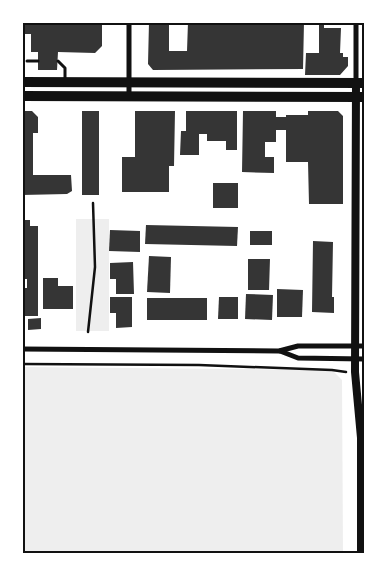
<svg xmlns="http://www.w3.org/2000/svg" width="387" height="576" font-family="Barlow,sans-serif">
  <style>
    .green { fill: #eee }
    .building { fill: #353535 }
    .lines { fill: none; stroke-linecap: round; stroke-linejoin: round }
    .path { stroke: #111; stroke-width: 2.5 }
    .service { stroke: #111; stroke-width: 3 }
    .minor { stroke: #111; stroke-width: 5 }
    .tertiary { stroke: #111; stroke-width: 8 }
    .primary { stroke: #111; stroke-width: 10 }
    .neatline { fill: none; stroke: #111; stroke-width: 2 }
  </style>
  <rect width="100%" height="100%" fill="#fff"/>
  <g class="green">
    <rect x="76" y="219" width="33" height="112"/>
    <polygon points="23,367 332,370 342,380 343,553 23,554"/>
  </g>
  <g class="building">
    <polygon points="22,22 102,22 102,46 95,53 58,52 57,70 38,70 38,52 31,52 31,34 22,34"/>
    <polygon points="149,22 169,22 169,51 187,51 188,22 304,22 303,69 153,70 148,64"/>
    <polygon points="319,22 324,22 324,28 341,28 340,53 343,53 343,57 348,57 348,66 340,75 305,75 306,53 319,53"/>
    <polygon points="22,111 32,111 38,117 38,133 33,133 33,175 71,175 72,191 67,194 22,195"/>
    <rect x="82" y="111" width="17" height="84"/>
    <polygon points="135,111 175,111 174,166 169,166 169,192 122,192 122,157 135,157"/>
    <polygon points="186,111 237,111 237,150 226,150 226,141 207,141 207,134 199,134 199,155 180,155 181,131 186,131"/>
    <polygon points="243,111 276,111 276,117 286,117 286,115 308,115 308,111 338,111 343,116 343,204 309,204 308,162 286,162 286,130 276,130 276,142 265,142 265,157 274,157 274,173 242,172"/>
    <rect x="213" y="183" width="25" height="25"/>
    <polygon points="22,220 30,220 30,226 38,226 38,316 22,316 22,288 27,288 27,279 22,279"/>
    <polygon points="146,225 238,227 237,246 145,244"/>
    <polygon points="110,230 140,231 140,252 109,251"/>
    <rect x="250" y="231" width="22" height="14"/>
    <polygon points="313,241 333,242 332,297 334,297 334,313 312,312"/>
    <polygon points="149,256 171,257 170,293 147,292"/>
    <polygon points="248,259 270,259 269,290 248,290"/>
    <polygon points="133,262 134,294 116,294 116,279 110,279 110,263"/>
    <polygon points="43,278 58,278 58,286 73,286 73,309 43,309"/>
    <polygon points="277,289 303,290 302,317 277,317"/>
    <polygon points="246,294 273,295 272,320 245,319"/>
    <polygon points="110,297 132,297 132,327 116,328 116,313 110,313"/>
    <polygon points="219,297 238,297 238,319 218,319"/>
    <rect x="147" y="298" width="60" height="22"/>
    <polygon points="41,318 41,329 28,330 28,319"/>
  </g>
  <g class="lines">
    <g class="path">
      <polyline points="88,332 95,267 93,203"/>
      <polyline points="22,364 199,365 332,370 346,372"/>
    </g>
    <g class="service">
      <polyline points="27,61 38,61"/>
      <polyline points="58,61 65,68 65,79"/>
    </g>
    <g class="minor">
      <polyline points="356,83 356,22"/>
      <polyline points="129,97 129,22"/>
      <polyline points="22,349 279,351 298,346 364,346"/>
      <polyline points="280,351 298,358 364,359"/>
    </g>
    <polyline class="tertiary" points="356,83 355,372 361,438 361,554"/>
    <g class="primary">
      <polyline points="22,82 364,83"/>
      <polyline points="22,96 364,97"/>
    </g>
  </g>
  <rect width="387" height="576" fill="none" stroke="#ffffff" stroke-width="48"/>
  <rect x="24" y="24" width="339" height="528" class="neatline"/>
</svg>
